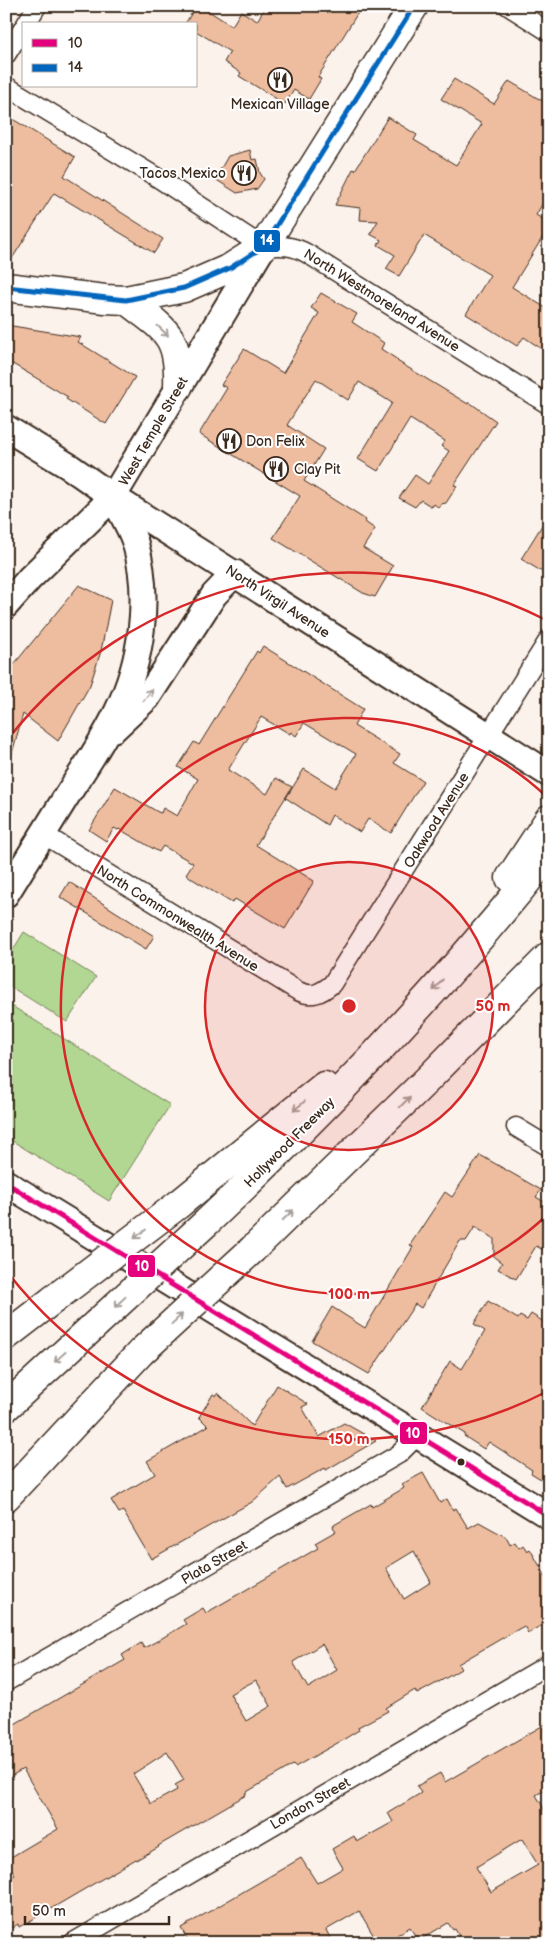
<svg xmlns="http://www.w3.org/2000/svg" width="555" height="1949" font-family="'Balsamiq Sans',sans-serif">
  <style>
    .green { fill: #b1d793; stroke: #768058 }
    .building { fill: #eebd9f; stroke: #3b2a1e; fill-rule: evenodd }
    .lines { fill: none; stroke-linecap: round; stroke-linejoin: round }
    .street-casing { stroke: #3b2a1e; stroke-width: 21 }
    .secondary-casing { stroke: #3b2a1e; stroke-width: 29 }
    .primary-casing { stroke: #3b2a1e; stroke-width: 31 }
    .highway-casing { stroke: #3b2a1e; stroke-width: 31 }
    .street { stroke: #fff; stroke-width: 18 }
    .secondary { stroke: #fff; stroke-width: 25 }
    .primary { stroke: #fff; stroke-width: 28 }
    .highway { stroke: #fff; stroke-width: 28 }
    .highway-bridge-casing { stroke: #3b2a1e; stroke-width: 31; stroke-linecap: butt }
    .highway-bridge { stroke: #fff; stroke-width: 28 }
    .bus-1-casing { stroke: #fff; stroke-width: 9 }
    .bus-2-casing { stroke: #fff; stroke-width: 9 }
    .bus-1 { stroke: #e5007d; stroke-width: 5 }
    .bus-2 { stroke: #0065bd; stroke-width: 5 }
    .oneway { stroke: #a79f9a }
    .ring { fill: none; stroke: #d62828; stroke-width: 2.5 }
    .bus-dot { fill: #3b2a1e; stroke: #fff; stroke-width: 2 }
    .labels { text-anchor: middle; stroke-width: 4; stroke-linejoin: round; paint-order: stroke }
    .poi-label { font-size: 14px; fill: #3b2a1e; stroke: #fff; text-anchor: start }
    .street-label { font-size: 14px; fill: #3b2a1e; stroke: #fff }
    .centre { fill: #d62828; stroke: #fff; stroke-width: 2.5 }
    .ring-label { font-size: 15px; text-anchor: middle; font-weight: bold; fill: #d62828; stroke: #fff; stroke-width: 4; stroke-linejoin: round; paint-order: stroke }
    .line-badge { stroke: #fff; stroke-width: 2 }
    .badge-label { font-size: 14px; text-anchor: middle; font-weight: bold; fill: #fff }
  </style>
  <rect width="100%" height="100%" fill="#fcf2ec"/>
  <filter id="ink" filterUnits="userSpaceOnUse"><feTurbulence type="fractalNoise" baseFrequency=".02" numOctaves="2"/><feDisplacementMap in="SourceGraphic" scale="10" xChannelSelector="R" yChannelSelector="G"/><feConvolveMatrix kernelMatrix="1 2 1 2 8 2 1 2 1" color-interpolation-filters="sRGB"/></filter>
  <g filter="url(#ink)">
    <g class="green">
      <polygon points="24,932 96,977 67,1022 6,984 6,961"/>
      <polygon points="7,1003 170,1105 109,1201 6,1137"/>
    </g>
    <g class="building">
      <polygon points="196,6 201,6 232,26 241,11 257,21 266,6 362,6 318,77 321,79 309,99 294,90 285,104 239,76 241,73 224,62 230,52 196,31 196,24 185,24"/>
      <polygon points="454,79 494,104 509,81 549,105 549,192 536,215 549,223 549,227 512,287 549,310 549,354 524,337 517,346 466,314 490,275 424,235 399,276 386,269 395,255 378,245 381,240 370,234 378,221 360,220 361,208 335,205 353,169 355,170 388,117 417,135 414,140 456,165 482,124 441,99"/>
      <polygon points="6,115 75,157 64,176 163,239 154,253 54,193 6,268"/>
      <polygon points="250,150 252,160 257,159 260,173 264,179 257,189 237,193 215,179 228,156"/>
      <polygon points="321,293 357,314 352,322 384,343 381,349 398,360 397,361 468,404 469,402 496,421 454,485 457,486 446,503 441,504 439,508 434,504 432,507 421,500 415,507 399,498 415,475 428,484 449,451 441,446 445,441 410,419 378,471 358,459 392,403 359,382 348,400 316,379 287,425 324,449 304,481 366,520 365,522 375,529 363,548 393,566 375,597 363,593 337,577 273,538 300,496 199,434 227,388 221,385 244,349 283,373 319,313 311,308"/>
      <polygon points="6,325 81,337 78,342 135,377 106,424 66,399 68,397 6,360"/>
      <polygon points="549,514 549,576 521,559"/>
      <polygon points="79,585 111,600 101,651 90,685 58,741 23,714 11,757 6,756 6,674"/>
      <polygon points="263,646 363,709 354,726 400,754 394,763 423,781 391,833 368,819 360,832 332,815 327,825 286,798 304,769 335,788 356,754 304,723 296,736 291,732 290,734 261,717 228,770 267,794 276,778 292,787 256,845 314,881 285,929 235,899 232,903 194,880 186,874 193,863 163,846 159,852 119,829 118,830 114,828 106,841 89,830 115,787 158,812 161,813 163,808 177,816 198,779 178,767 194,742 199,745 257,651 259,653"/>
      <polygon points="69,882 154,936 146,949 60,897"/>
      <polygon points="480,1155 541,1190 536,1197 549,1205 549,1253 536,1246 516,1279 498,1269 502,1263 494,1257 494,1239 475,1227 466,1241 460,1241 421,1308 415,1304 369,1374 312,1341 332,1307 365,1328 413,1247 410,1245 445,1192 452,1197"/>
      <polygon points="488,1301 518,1319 520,1316 527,1320 531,1314 549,1325 549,1484 531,1473 532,1470 489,1442 484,1449 464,1436 465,1434 455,1428 422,1407 450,1361 462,1369 485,1331 474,1324"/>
      <polygon points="277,1385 308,1404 302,1407 319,1437 344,1423 376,1441 326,1470 325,1468 287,1489 280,1477 252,1502 151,1559 123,1511 119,1513 111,1500 155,1474 147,1461 208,1426 199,1417 213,1394 216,1396 218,1393 252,1426"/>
      <path d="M423,1473l17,30 7,-4 6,11 3,-2 12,20 11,-6 27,15 4,8 5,-3 4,6 4,-3 4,6 3,-2 19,33v39l-21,12 -4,-7 -25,14 -41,24 3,5 -15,9 -29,16 -2,-4 -29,18 2,3 -30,16 1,3 -18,11 -46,26 -2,-2 -48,28 1,2 -88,51 1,1 -23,13v-1l-106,62 -11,6 -1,-3 -6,4 -6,-10v-37l9,-6 -9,-15 52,-31 -35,-60 -17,10v-50l119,-69 -3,-5 19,-12 3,5 13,-7 29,-17 -3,-4 20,-12 3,5 112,-65 -3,-5 21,-12 -3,-4 1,-2 37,-21 1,3 32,-19 -2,-4zM414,1551l17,31 -27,17 -18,-31zM322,1644l15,26 -29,18 -15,-26zM256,1680l15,26 -25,15 -16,-27zM167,1752l17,28 -9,5 2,5 -26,14 -18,-30z"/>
      <path d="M549,1722v66l-13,7 13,22v126h-86l-8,-14 -2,1 -5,-7 -30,18 -8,-14 -26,16h-6l-19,-32 -33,19 7,13h-144l-8,-15 120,-70 16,25 26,-15 -11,-19 22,-13 3,6 36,-20 -5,-9 33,-20 -4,-7 23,-13 5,9zM522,1839l16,26 -47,27 -15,-25z"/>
    </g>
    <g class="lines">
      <defs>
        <g id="street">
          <polyline points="508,6 549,32"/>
          <polyline points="26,24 37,6"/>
          <polyline points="6,55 24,27"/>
          <path d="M6,86l152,92 105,69c17,-2 30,-2 45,7l241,151"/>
          <path d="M43,834l255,157c14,7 23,2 34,-7l217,-345"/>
          <polyline points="516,1127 549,1147"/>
          <polyline points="6,1682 399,1454 417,1436"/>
          <polyline points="72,1943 549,1664"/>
        </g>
        <g id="secondary">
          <polyline points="6,428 70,467 113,497 549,774"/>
          <polyline points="6,605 30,578 113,497 263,247"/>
          <polyline points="114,729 147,698 214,595 235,573"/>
          <path d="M6,894c20,-32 40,-65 60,-97 18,-28 37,-55 51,-85 25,-50 34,-116 18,-170 -5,-15 -15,-31 -22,-45"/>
          <polyline points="6,1183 549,1516"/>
        </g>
        <g id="primary">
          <polyline points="6,287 105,299 126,300 184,288 230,268 263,247 414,6"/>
          <path d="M126,300c39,30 54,34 52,87"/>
        </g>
        <g id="highway">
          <polyline points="510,878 549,819"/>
          <polyline points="179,1204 324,1086"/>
          <path d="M207,1222c122,-115 238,-237 342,-368"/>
          <polyline points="253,1249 428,1079 549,956"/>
          <polyline points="6,1336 54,1299"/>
          <polyline points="6,1407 96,1324"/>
          <polyline points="6,1497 141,1352"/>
        </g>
      </defs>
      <use href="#street" class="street-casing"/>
      <use href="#secondary" class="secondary-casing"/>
      <use href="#primary" class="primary-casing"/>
      <use href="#highway" class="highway-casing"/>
      <use href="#street" class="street"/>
      <use href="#secondary" class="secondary"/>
      <use href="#primary" class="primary"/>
      <use href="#highway" class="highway"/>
      <defs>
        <g id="highway-bridge">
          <polyline points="54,1299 179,1204"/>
          <polyline points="96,1324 207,1222"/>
          <polyline points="141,1352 253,1249"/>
        </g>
      </defs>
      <use href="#highway-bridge" class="highway-bridge-casing"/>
      <use href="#highway-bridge" class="highway-bridge"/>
      <defs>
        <polyline id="bus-1" points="6,1183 549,1516"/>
        <polyline id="bus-2" points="6,287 126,300 184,288 230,268 263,247 414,6"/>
      </defs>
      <use href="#bus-1" class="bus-1-casing"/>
      <use href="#bus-2" class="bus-2-casing"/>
      <use href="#bus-1" class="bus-1"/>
      <use href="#bus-2" class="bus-2"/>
    </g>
    <defs><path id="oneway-shaft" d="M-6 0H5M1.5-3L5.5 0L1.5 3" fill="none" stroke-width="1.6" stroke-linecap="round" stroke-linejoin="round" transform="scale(1.25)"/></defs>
    <g class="oneway">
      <use href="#oneway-shaft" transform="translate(163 331) rotate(44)"/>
      <use href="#oneway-shaft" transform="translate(148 695) rotate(-53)"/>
      <use href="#oneway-shaft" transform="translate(438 985) rotate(131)"/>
      <use href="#oneway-shaft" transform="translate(405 1102) rotate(-45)"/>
      <use href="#oneway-shaft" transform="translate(299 1106) rotate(140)"/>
      <use href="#oneway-shaft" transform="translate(288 1215) rotate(-44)"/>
      <use href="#oneway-shaft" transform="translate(140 1234) rotate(143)"/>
      <use href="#oneway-shaft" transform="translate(120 1302) rotate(137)"/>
      <use href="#oneway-shaft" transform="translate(177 1319) rotate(-43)"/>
      <use href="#oneway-shaft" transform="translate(60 1357) rotate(137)"/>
    </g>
  </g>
  <circle cx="349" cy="1006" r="144" fill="#d62828" fill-opacity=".12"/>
  <g class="ring">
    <circle cx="349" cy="1006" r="144"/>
    <path d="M547 1215A288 288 0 1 1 547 797"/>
    <path d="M546 1392A433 433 0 0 1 8 1273M8 739A433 433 0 0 1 546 620"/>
  </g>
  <defs>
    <symbol id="restaurant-ring" viewBox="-11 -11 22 22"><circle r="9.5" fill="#fff" stroke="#3b2a1e" stroke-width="1.5"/><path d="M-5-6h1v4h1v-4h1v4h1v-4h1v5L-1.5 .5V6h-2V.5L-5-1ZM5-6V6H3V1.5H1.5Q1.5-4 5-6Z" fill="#3b2a1e"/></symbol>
  </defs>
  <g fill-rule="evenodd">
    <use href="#restaurant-ring" x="266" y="66" width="28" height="28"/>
    <use href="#restaurant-ring" x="230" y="159" width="28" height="28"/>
    <use href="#restaurant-ring" x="215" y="427" width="28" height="28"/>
    <use href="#restaurant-ring" x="262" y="455" width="28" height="28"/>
  </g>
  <circle class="bus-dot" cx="461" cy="1462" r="4.5"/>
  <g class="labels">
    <g class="poi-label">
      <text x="280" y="109" text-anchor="middle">Mexican Village</text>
      <text x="226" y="178" text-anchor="end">Tacos Mexico</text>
      <text x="246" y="446">Don Felix</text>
      <text x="294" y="474">Clay Pit</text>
    </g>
    <g class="street-label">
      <text transform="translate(382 300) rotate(32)" y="5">North Westmoreland Avenue</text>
      <text transform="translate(153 431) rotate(-60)" y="5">West Temple Street</text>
      <text transform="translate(278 601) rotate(33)" y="5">North Virgil Avenue</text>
      <text transform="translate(436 820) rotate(-58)" y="5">Oakwood Avenue</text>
      <text transform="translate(178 918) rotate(32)" y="5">North Commonwealth Avenue</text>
      <text transform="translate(289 1142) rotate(-45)" y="5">Hollywood Freeway</text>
      <text transform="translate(214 1562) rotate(-30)" y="5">Plata Street</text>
      <text transform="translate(310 1803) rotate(-30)" y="5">London Street</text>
    </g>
  </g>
  <circle cx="349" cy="1006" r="8" class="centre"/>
  <g class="ring-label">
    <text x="493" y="1011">50 m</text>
    <text x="349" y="1299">100 m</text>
    <text x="349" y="1444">150 m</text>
  </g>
  <g class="line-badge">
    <rect x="253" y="229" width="28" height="24" rx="5" fill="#0065bd"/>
    <rect x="127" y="1254" width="29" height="24" rx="5" fill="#e5007d"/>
    <rect x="399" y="1421" width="29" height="24" rx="5" fill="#e5007d"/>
  </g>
  <g class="badge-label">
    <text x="267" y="245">14</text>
    <text x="142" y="1271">10</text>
    <text x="413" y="1438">10</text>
  </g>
  <rect width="555" height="1949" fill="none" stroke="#fff" stroke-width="25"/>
  <rect x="12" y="12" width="530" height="1924" fill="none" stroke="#3b2a1e" stroke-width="2" filter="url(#ink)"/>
  <rect x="22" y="22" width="175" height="65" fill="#ffffff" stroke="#b1aaa5"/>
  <rect x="32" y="39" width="25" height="8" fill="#e5007d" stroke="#b1aaa5"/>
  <text x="68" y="48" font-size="15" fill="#3b2a1e">10</text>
  <rect x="32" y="64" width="25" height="8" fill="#0065bd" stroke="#b1aaa5"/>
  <text x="68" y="72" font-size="15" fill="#3b2a1e">14</text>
  <path d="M25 1916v8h144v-8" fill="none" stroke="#3b2a1e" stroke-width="2.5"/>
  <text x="32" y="1916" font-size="15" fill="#3b2a1e" stroke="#ffffff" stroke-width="4" paint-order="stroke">50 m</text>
</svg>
